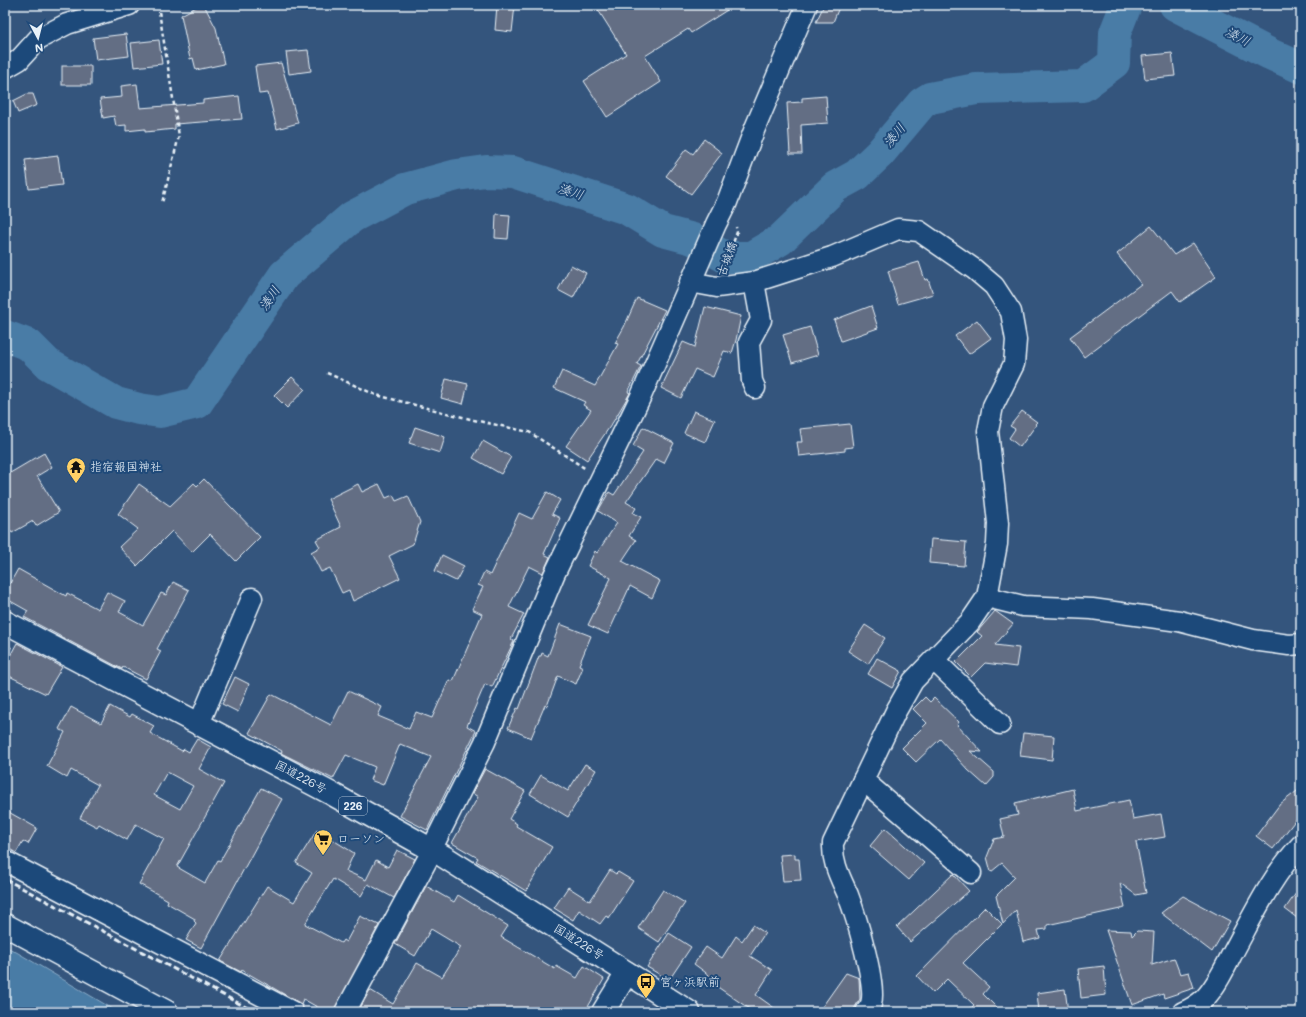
<svg xmlns="http://www.w3.org/2000/svg" width="1306" height="1017" font-family="Mali,'Klee One',sans-serif">
  <style>
    .water { fill: #497ca6; stroke: #89abc7 }
    .lines { fill: none; stroke-linecap: round; stroke-linejoin: round }
    .river { stroke: #497ca6; stroke-width: 32 }
    .building { fill: #646e84; stroke: #e8f1f8; fill-rule: evenodd }
    .street-casing { stroke: #e8f1f8; stroke-width: 23 }
    .secondary-casing { stroke: #e8f1f8; stroke-width: 25 }
    .highway-casing { stroke: #e8f1f8; stroke-width: 25 }
    .path { stroke: #e8f1f8; stroke-width: 2.5; stroke-dasharray: 4 3; stroke-linecap: butt }
    .street { stroke: #1f4a7a; stroke-width: 20 }
    .secondary { stroke: #1f4a7a; stroke-width: 22 }
    .highway { stroke: #1f4a7a; stroke-width: 22 }
    .rail { stroke: #e8f1f8; stroke-width: 3; stroke-dasharray: 6 3; stroke-linecap: butt }
    .labels { text-anchor: middle; stroke-width: 4; stroke-linejoin: round; paint-order: stroke }
    .shield { fill: #1f4a7a; stroke: #acbfd2; stroke-width: 1 }
    .shield-label { font-size: 11px; font-weight: bold; fill: #e8f1f8 }
    .street-label { font-size: 12px; fill: #e8f1f8; stroke: #1f4a7a }
    .poi-label { font-size: 12px; fill: #e8f1f8; stroke: #1f4a7a; text-anchor: start }
    .water-label { font-size: 13px; font-style: italic; fill: #d0dfec; stroke: #1f4a7a }
  </style>
  <rect width="100%" height="100%" fill="#34557d"/>
  <filter id="ink" filterUnits="userSpaceOnUse"><feTurbulence type="fractalNoise" baseFrequency=".025" numOctaves="2"/><feDisplacementMap in="SourceGraphic" scale="8" xChannelSelector="R" yChannelSelector="G"/><feConvolveMatrix kernelMatrix="1 2 1 2 8 2 1 2 1" color-interpolation-filters="sRGB"/></filter>
  <g filter="url(#ink)">
    <polygon class="water" points="5,946 18,953 118,1012 5,1012"/>
    <g class="lines">
      <g class="river">
        <polyline points="1175,5 1270,54 1301,68"/>
        <polyline points="5,336 29,345 48,364 116,403 139,409 160,412 197,403 284,275 352,217 405,189 457,175 486,171 513,172 627,209 663,231 693,239 725,257 751,257 780,240 835,187 857,175 880,153 922,103 930,98 976,89 1083,86 1114,63 1115,33 1126,5"/>
      </g>
    </g>
    <g class="building">
      <polygon points="200,5 204,5 216,28 224,64 196,70 193,58 190,59 181,15"/>
      <polygon points="497,5 515,5 512,32 495,30"/>
      <polygon points="595,5 735,5 691,33 688,29 645,56 661,82 607,117 584,81 626,54"/>
      <polygon points="824,5 840,5 833,22 816,22"/>
      <polygon points="126,34 129,56 96,60 93,38"/>
      <polygon points="159,40 162,64 134,67 131,43"/>
      <polygon points="308,50 311,71 289,74 286,52"/>
      <polygon points="1172,53 1175,76 1145,79 1142,56"/>
      <polygon points="281,63 298,123 277,129 268,93 259,94 255,66"/>
      <rect x="62" y="66" width="29" height="19"/>
      <polygon points="137,84 140,108 203,103 203,100 239,96 242,119 175,124 175,129 145,132 145,129 126,131 126,125 116,126 114,116 103,118 100,99 122,97 121,86"/>
      <polygon points="27,94 33,94 37,105 18,113 13,101"/>
      <polygon points="826,96 828,123 801,125 802,154 790,154 787,103 802,102 802,98"/>
      <polygon points="704,139 722,153 691,194 666,176 686,149 693,154"/>
      <polygon points="58,156 62,185 29,189 25,160"/>
      <polygon points="496,214 510,215 508,239 495,238"/>
      <polygon points="1151,226 1174,255 1193,243 1216,277 1180,302 1172,291 1084,357 1070,337 1141,284 1117,254"/>
      <polygon points="919,262 925,280 928,279 933,294 898,304 888,271"/>
      <polygon points="571,265 586,273 573,298 558,290"/>
      <polygon points="637,298 665,310 637,364 641,366 628,392 630,393 613,422 587,460 566,446 591,410 583,405 585,402 554,388 562,371 595,386 618,344 615,343 624,327"/>
      <polygon points="871,306 878,328 841,341 834,320"/>
      <polygon points="705,307 741,316 736,340 732,353 724,351 713,377 695,369 681,398 661,388 683,342 695,347"/>
      <polygon points="977,320 991,338 969,354 955,336"/>
      <polygon points="810,327 818,355 792,363 783,335"/>
      <polygon points="292,377 305,389 287,408 274,395"/>
      <polygon points="446,379 468,384 463,404 441,398"/>
      <polygon points="694,411 715,420 705,442 684,433"/>
      <polygon points="1022,411 1037,422 1035,424 1036,425 1020,447 1009,438 1015,429 1010,426"/>
      <polygon points="850,424 853,447 845,448 845,451 799,456 797,442 802,442 800,429"/>
      <polygon points="415,427 445,437 440,453 409,443"/>
      <polygon points="643,427 674,443 664,463 656,459 626,502 636,508 633,513 641,517 629,536 636,540 622,561 660,581 652,598 630,586 608,634 588,625 611,578 588,566 595,551 597,553 617,523 598,511 609,492 614,495 643,452 633,446"/>
      <polygon points="483,441 511,457 501,474 473,458"/>
      <polygon points="44,453 52,467 37,476 59,512 36,526 33,521 12,533 10,530 5,533 5,476"/>
      <polygon points="204,479 260,537 236,561 210,534 192,552 172,531 137,566 119,547 138,529 118,514 139,484 170,506 194,483 197,486"/>
      <polygon points="358,484 362,492 379,484 386,498 393,495 396,501 408,496 420,522 413,544 389,556 400,578 353,601 349,590 342,593 330,568 321,572 311,552 320,547 316,540 341,527 328,499"/>
      <polygon points="547,492 560,500 552,514 560,518 544,554 550,557 543,573 529,566 509,607 524,614 511,639 514,641 492,687 485,684 467,726 476,731 427,830 400,816 431,757 400,744 383,785 370,780 375,767 346,755 333,779 281,753 282,751 249,733 271,694 331,725 348,691 382,707 378,716 409,729 416,712 432,718 449,680 453,681 482,614 472,609 483,587 478,585 484,572 490,575 519,513 532,519"/>
      <polygon points="931,539 966,542 964,566 929,563"/>
      <polygon points="442,555 464,566 456,581 435,571"/>
      <polygon points="18,569 66,596 67,593 98,609 107,592 125,601 119,612 143,625 161,593 166,595 173,582 189,590 157,649 161,651 146,679 123,667 122,669 24,617 28,611 5,598 5,592"/>
      <polygon points="995,611 1013,624 995,645 1019,648 1016,667 985,663 971,677 956,662 982,636 977,632"/>
      <polygon points="560,624 591,636 579,665 583,667 576,684 558,676 547,706 545,705 531,738 508,728 517,708 519,709 539,656 541,656 542,653 548,656"/>
      <polygon points="865,625 885,638 868,664 848,651"/>
      <polygon points="17,643 62,667 46,694 5,674 5,665"/>
      <polygon points="877,658 901,671 892,688 868,674"/>
      <polygon points="235,677 249,684 238,712 222,704"/>
      <polygon points="925,697 930,702 934,698 959,722 957,725 982,752 970,751 994,772 994,777 986,786 968,770 940,739 916,762 902,748 927,723 913,709"/>
      <path d="M110,706l20,11 2,-3 22,12 -4,7 32,18 2,-2 5,3 8,-13 14,8 -12,22 25,14 -47,84 28,16 13,-23 2,1 41,-73 21,11 -81,149 -15,-8 10,-17 -2,-2 1,-2 -28,-16 1,-3 -29,-16 25,-45 -28,-15 -9,16 -28,-16 -2,3 -17,-9 18,-33 -27,-15 -4,8 -20,-12 18,-34 -6,-3 12,-22 30,16zM167,772l26,14 -13,23 -26,-14z"/>
      <polygon points="1023,733 1054,736 1052,760 1020,756"/>
      <polygon points="585,764 596,770 568,817 530,794 541,775 568,791"/>
      <polygon points="485,769 525,791 509,819 517,824 516,826 552,847 526,891 476,861 478,858 452,843 478,797 472,793"/>
      <polygon points="1301,788 1301,813 1273,849 1256,836 1280,804"/>
      <polygon points="1073,789 1077,811 1129,800 1133,819 1161,814 1165,837 1136,842 1146,893 1136,895 1120,883 1125,908 1047,925 1047,929 1038,930 1040,938 1023,942 1016,910 1003,924 996,896 1015,877 1002,863 991,872 987,857 994,839 1004,837 1000,819 1018,815 1015,803"/>
      <polygon points="5,810 37,828 28,844 23,841 16,853 5,846"/>
      <polygon points="885,828 924,863 909,880 870,846"/>
      <polygon points="317,830 354,853 346,871 366,880 376,860 388,867 397,850 415,859 394,898 368,884 361,896 333,879 305,924 341,943 343,940 346,942 360,916 379,925 334,1012 326,1012 303,999 301,1004 242,970 241,972 220,961 267,886 294,902 312,873 296,863"/>
      <polygon points="795,854 795,859 799,859 801,880 783,881 780,855"/>
      <polygon points="610,870 616,874 618,872 633,881 609,918 606,916 600,924 579,910 573,920 554,908 568,887 590,901"/>
      <polygon points="953,874 969,891 910,942 897,927"/>
      <polygon points="426,886 454,902 458,895 508,926 501,937 555,969 556,966 577,978 584,966 604,979 585,1012 358,1012 370,990 393,1004 417,963 442,977 461,947 431,929 415,956 395,944"/>
      <polygon points="1301,886 1301,921 1285,909"/>
      <polygon points="663,890 685,903 659,942 638,928"/>
      <polygon points="1183,896 1230,921 1212,952 1161,913"/>
      <polygon points="985,907 1002,924 963,963 989,987 983,994 1001,1012 967,1012 974,1005 947,979 933,993 917,976"/>
      <polygon points="753,925 765,933 750,956 772,970 756,995 780,1012 754,1012 706,979 709,975 694,964 706,947 722,958 736,936 742,941"/>
      <polygon points="1106,930 1131,931 1132,936 1137,931 1154,932 1152,965 1174,958 1180,974 1189,972 1194,988 1164,998 1163,994 1132,1005"/>
      <polygon points="669,933 691,947 669,980 647,967"/>
      <polygon points="1104,966 1106,995 1081,998 1078,969"/>
      <polygon points="846,973 859,978 860,999 852,1012 829,1012 822,1007"/>
      <polygon points="1065,989 1068,1012 1039,1012 1037,993"/>
    </g>
    <g class="lines">
      <defs>
        <g id="street">
          <polyline points="5,68 19,60 38,39 67,24 129,5"/>
          <path d="M690,282l27,5 37,-5 78,-25 66,-28 21,2 55,38 20,17 17,26 5,28 -2,24 -21,42 -5,25 10,92 -1,21 -10,53 -17,25 -57,59 -17,30 -63,132c-1,20 7,34 15,52 8,21 29,90 23,109 -1,3 -3,5 -5,8"/>
          <polyline points="754,282 761,320 749,342 752,381 755,388"/>
          <polyline points="987,597 1023,606 1092,609 1179,621 1253,640 1289,645 1301,644"/>
          <polyline points="934,660 1000,724"/>
          <polyline points="199,724 252,598"/>
          <polyline points="863,780 971,873"/>
          <polyline points="431,850 485,742 554,575 641,396 716,224 727,202 755,128 807,5"/>
          <polyline points="5,861 293,1012"/>
          <polyline points="345,1012 432,851"/>
          <path d="M1183,1012c8,-3 14,-7 21,-13 11,-11 20,-29 27,-43 21,-38 40,-80 70,-111"/>
        </g>
        <g id="secondary">
          <polyline points="5,925 167,1012"/>
          <polyline points="603,1012 627,973"/>
        </g>
        <polyline id="highway" points="5,622 332,794 443,856 689,1012"/>
      </defs>
      <use href="#street" class="street-casing"/>
      <use href="#secondary" class="secondary-casing"/>
      <use href="#highway" class="highway-casing"/>
      <g class="path">
        <polyline points="158,5 179,136 162,203"/>
        <polyline points="724,268 737,232 736,227"/>
        <polyline points="327,373 376,395 474,420 529,432 586,469"/>
        <polyline points="5,656 11,646"/>
      </g>
      <use href="#street" class="street"/>
      <use href="#secondary" class="secondary"/>
      <use href="#highway" class="highway"/>
      <polyline class="rail" points="5,879 255,1012"/>
    </g>
  </g>
  <defs>
    <symbol id="temple-pin" viewBox="-11 -11 22 30"><path d="M0 17L-7.5 6A9.5 9.5 0 1 1 7.5 6Z" fill="#ffd166" stroke="#1f4a7a"/><path d="M0-6L5-2H3V0L6.5 2.5H4V6H1.5V3h-3V6H-4V2.5H-6.5L-3 0V-2H-5Z" fill="#111"/></symbol>
    <symbol id="supermarket-pin" viewBox="-11 -11 22 30"><path d="M0 17L-7.5 6A9.5 9.5 0 1 1 7.5 6Z" fill="#ffd166" stroke="#1f4a7a"/><path d="M-6-5.5h2.5l.6 2H6L4.5 2H-2.5L-4.4-4H-6ZM-1.5 3.2a1.3 1.3 0 1 0 .1 0ZM3 3.2a1.3 1.3 0 1 0 .1 0Z" fill="#111"/></symbol>
    <symbol id="bus-pin" viewBox="-11 -11 22 30"><path d="M0 17L-7.5 6A9.5 9.5 0 1 1 7.5 6Z" fill="#ffd166" stroke="#1f4a7a"/><path d="M-5-6H5V4H4V6H2V4H-2V6H-4V4H-5ZM-3.5-4V0h7V-4ZM-3.5 1.2v1.5H-2V1.2ZM2 1.2v1.5H3.5V1.2Z" fill="#111"/></symbol>
  </defs>
  <g fill-rule="evenodd">
    <use href="#temple-pin" x="65" y="456" width="22" height="30"/>
    <use href="#supermarket-pin" x="312" y="828" width="22" height="30"/>
    <use href="#bus-pin" x="635" y="971" width="22" height="30"/>
  </g>
  <g class="labels">
    <rect class="shield" x="339" y="797" width="28" height="18" rx="3"/>
    <g class="shield-label">
      <text x="353" y="810">226</text>
    </g>
    <g class="street-label">
      <text transform="translate(727 259) rotate(-70)" y="4">古城橋</text>
      <text transform="translate(301 777) rotate(28)" y="4">国道226号</text>
      <text transform="translate(579 942) rotate(32)" y="4">国道226号</text>
    </g>
    <g class="poi-label">
      <text x="90" y="471">指宿報国神社</text>
      <text x="337" y="843">ローソン</text>
      <text x="660" y="986">宮ヶ浜駅前</text>
    </g>
    <g class="water-label">
      <text transform="translate(1238 36) rotate(27)" y="5">湊川</text>
      <text transform="translate(894 135) rotate(-50)" y="5">湊川</text>
      <text transform="translate(571 191) rotate(18)" y="5">湊川</text>
      <text transform="translate(269 298) rotate(-56)" y="5">湊川</text>
    </g>
  </g>
  <rect width="1306" height="1017" fill="none" stroke="#1f4a7a" stroke-width="20"/>
  <rect x="10" y="10" width="1286" height="997" fill="none" stroke="#e8f1f8" stroke-width="1.5" filter="url(#ink)"/>
  <g transform="translate(38 38) rotate(173)" stroke="#1f4a7a" stroke-width="3" paint-order="stroke">
  <path d="M0-3L7 15L0 10L-7 15Z" fill="#e8f1f8"/>
  <text y="-6" font-size="11" font-weight="bold" text-anchor="middle" fill="#e8f1f8">N</text>
  </g>
</svg>
